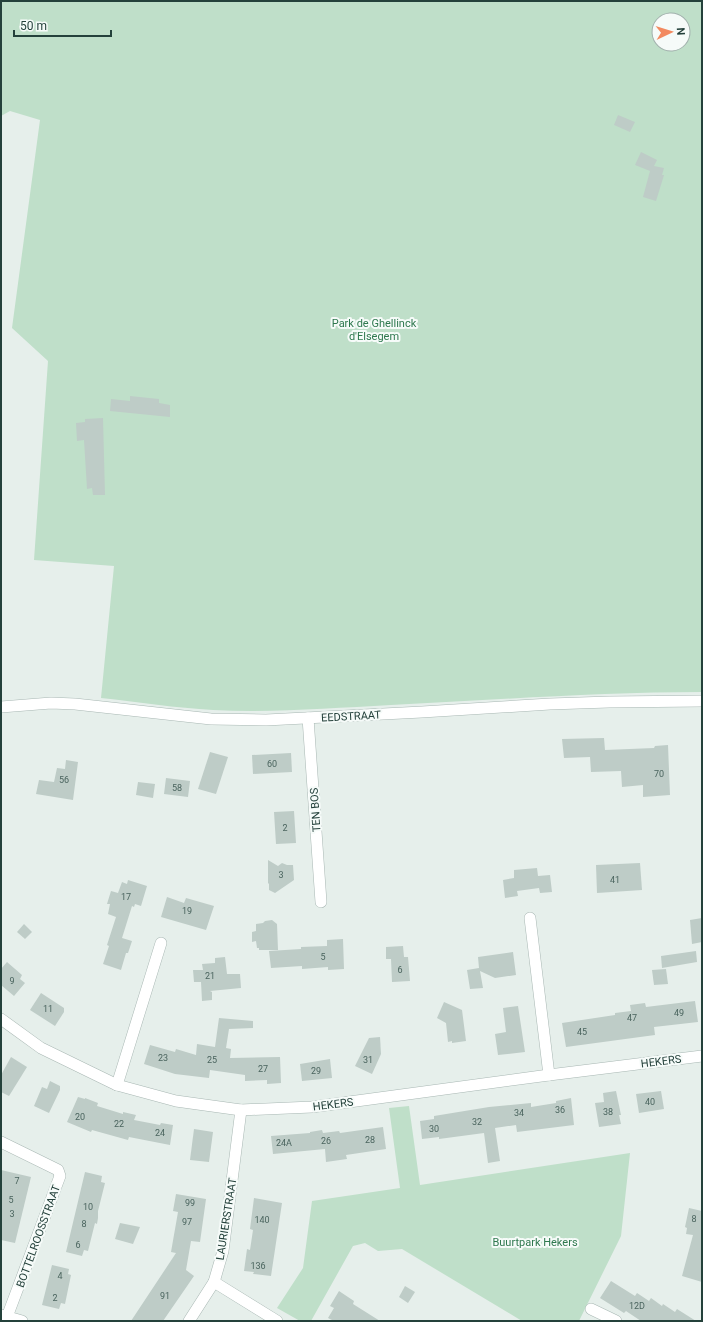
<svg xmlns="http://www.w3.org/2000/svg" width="703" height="1322" font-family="Roboto,sans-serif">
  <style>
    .green { fill: #bfdfc9; fill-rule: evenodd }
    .building { fill: #beccc7 }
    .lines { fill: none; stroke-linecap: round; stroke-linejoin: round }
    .minor-casing { stroke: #a8b7b3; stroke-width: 12 }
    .minor { stroke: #fff; stroke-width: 11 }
    .labels { text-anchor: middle; stroke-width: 4; stroke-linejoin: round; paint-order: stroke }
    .number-label { font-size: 9px; fill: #4a645e }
    .park-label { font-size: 11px; fill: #2e784e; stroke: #f6fbf9 }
    .street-label { font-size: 11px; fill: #24413b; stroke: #f6fbf9 }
  </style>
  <rect width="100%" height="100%" fill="#e6efeb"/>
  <g class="green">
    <path d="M1,1h701v691c-104,0 -207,8 -311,13 -59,3 -119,8 -178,5 -37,-2 -75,-8 -112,-12l13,-132 -80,-6 14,-199 -36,-33 28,-208 -30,-9 -9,5zM659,20h24v24h-24z"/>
    <polygon points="409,1106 420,1185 630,1153 621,1236 579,1321 522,1321 402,1249 378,1251 365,1243 353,1246 311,1321 300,1321 277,1308 303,1268 312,1201 400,1188 389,1108"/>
  </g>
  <g class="building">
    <polygon points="618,115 635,122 630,132 614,125"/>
    <polygon points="641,152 657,160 654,166 664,168 662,175 664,175 656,201 643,197 650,171 635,165"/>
    <polygon points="130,396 159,399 159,403 170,405 170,417 110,411 111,399 130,401"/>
    <polygon points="103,418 105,495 93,495 92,488 87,489 84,440 77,441 76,423 85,422 85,419"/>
    <polygon points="604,738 605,750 654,748 655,746 668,745 670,795 643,797 643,785 622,787 621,771 591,772 590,757 564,758 562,739"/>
    <polygon points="210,752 228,757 216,794 198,789"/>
    <polygon points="291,753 292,772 253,774 252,755"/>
    <polygon points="66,760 78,762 73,800 36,794 39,780 54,782 57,768 65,769"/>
    <polygon points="166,778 190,781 188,797 164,794"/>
    <polygon points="138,782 155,784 153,798 136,795"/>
    <polygon points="294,811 296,843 276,844 274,812"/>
    <polygon points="268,860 278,866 282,863 287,865 293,865 294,880 275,893 269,890 269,884 268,883"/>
    <polygon points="640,863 642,890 597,893 596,865"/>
    <polygon points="537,868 538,876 550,875 552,892 540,893 539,888 517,891 518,896 505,898 503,880 514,878 514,870"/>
    <polygon points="128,880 147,886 141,906 135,904 134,907 132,906 122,938 132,941 128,953 126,953 121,970 103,964 109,946 107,945 116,917 108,914 110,904 107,904 111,891 118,893 122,882 127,884"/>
    <polygon points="167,897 184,903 186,898 214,906 206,930 161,917"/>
    <polygon points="702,918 702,942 692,944 690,920"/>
    <polygon points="272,920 277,924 278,950 259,950 259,948 257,948 256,941 252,942 252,932 256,931 256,924 263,923 265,921"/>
    <polygon points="24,924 32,932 25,939 17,932"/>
    <polygon points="343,939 344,969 328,970 328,967 302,969 302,966 271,968 269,951 301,949 301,947 327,946 327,940"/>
    <polygon points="403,946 404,957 408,957 410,981 392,982 391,959 386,959 386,947"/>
    <polygon points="696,951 697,962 662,968 661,956"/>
    <polygon points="513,952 516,975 495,978 480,971 483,988 470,989 467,970 479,968 478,957"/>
    <polygon points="225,957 227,974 240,974 241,988 210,991 212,992 212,1000 202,1001 201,982 194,982 193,970 203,970 202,964 215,963 215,958"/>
    <polygon points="7,962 22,975 20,979 25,983 14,996 1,985 1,969"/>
    <polygon points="666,969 668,984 654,985 652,970"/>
    <polygon points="41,993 64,1008 64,1012 55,1026 30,1010"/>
    <polygon points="695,1001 698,1022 654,1027 655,1035 566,1047 562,1023 615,1015 615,1013 631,1011 630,1005 645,1003 646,1007"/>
    <polygon points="444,1002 462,1010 466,1041 452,1043 452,1041 448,1042 446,1023 437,1018"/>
    <polygon points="518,1006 525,1052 498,1055 495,1034 506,1032 503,1008"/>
    <polygon points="219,1018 253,1021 253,1028 229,1029 226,1048 231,1049 230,1058 280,1057 281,1083 267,1084 267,1080 245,1081 245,1075 210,1070 209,1078 175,1074 144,1064 150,1045 175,1052 176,1049 196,1055 197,1044 215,1047"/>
    <polygon points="380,1037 381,1054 372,1074 355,1066 369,1038"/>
    <polygon points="11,1057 27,1067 9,1096 1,1092 1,1075"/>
    <polygon points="330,1059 332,1078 302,1081 300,1064"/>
    <polygon points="50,1081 60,1086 60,1090 49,1113 34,1106 42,1087 47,1089"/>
    <polygon points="616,1091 621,1115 619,1115 621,1124 599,1127 595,1103 604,1102 603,1093"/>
    <polygon points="661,1091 664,1109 639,1113 636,1094"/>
    <polygon points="78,1097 85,1099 85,1098 98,1103 97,1106 123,1114 123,1112 136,1115 134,1120 160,1125 161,1123 173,1125 170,1145 129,1137 128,1140 92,1130 91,1132 67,1122"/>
    <polygon points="571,1098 574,1125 517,1132 516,1125 495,1128 500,1161 488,1163 484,1133 439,1139 439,1137 422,1139 420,1121 434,1119 434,1116 489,1107 531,1103 531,1107 556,1103 556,1101"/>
    <polygon points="383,1127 386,1149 346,1155 347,1159 326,1162 325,1149 273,1154 271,1136 310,1133 310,1132 322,1130 323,1133 339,1131 340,1133"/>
    <polygon points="194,1129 213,1132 209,1162 190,1160"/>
    <polygon points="1,1170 31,1177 15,1243 1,1240"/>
    <polygon points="85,1172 102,1176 101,1182 105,1183 98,1211 98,1218 97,1224 95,1223 88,1251 84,1250 82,1256 66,1252"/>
    <polygon points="176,1194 206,1199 200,1242 191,1241 186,1270 194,1276 163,1321 131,1321 176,1253 171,1252 178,1212 173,1211"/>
    <polygon points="254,1198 282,1203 271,1276 253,1274 254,1272 244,1271 247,1249 250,1250 253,1230 250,1229"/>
    <polygon points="689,1208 702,1211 702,1282 682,1276 693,1235 686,1234 687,1228 685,1227"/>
    <polygon points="120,1223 140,1227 133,1244 115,1239"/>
    <polygon points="52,1265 69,1269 68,1274 71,1275 65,1304 61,1303 59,1309 42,1305"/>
    <polygon points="611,1281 635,1296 637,1293 649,1301 651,1298 662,1306 663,1304 675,1312 677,1309 696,1321 641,1321 626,1311 624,1313 600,1298"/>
    <polygon points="405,1286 415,1292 408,1303 399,1297"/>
    <polygon points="339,1291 354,1301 353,1304 380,1321 334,1321 328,1318 334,1308 330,1306"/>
  </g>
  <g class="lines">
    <defs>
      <g id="minor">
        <polyline points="1,707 51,703 75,704 211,719 266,720 422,712 550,704 609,702 702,701"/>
        <polyline points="308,718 321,902"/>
        <polyline points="530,918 549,1075"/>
        <polyline points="1,1019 41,1048 117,1085 176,1101 241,1110 312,1107 549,1075 702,1056"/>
        <polyline points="117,1085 161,943"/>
        <polyline points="1,1142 58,1170 60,1176 7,1317"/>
        <polyline points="214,1282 277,1321"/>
        <polyline points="591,1309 616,1321"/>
        <polyline points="1,1315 22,1321"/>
        <polyline points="189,1321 214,1282 223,1251 241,1110"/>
      </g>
    </defs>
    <use href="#minor" class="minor-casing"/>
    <use href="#minor" class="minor"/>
  </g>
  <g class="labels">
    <g class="number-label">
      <text x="272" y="767">60</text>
      <text x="659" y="777">70</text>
      <text x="64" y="783">56</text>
      <text x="177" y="791">58</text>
      <text x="285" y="831">2</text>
      <text x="281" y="878">3</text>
      <text x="615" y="883">41</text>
      <text x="126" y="900">17</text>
      <text x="187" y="914">19</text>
      <text x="323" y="960">5</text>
      <text x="400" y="973">6</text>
      <text x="210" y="979">21</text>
      <text x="12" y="984">9</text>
      <text x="48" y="1012">11</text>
      <text x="679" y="1016">49</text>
      <text x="632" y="1021">47</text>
      <text x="582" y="1035">45</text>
      <text x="163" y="1061">23</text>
      <text x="212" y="1063">25</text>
      <text x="368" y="1063">31</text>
      <text x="263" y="1072">27</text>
      <text x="316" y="1074">29</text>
      <text x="650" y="1105">40</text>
      <text x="560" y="1113">36</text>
      <text x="608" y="1115">38</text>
      <text x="519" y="1116">34</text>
      <text x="80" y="1120">20</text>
      <text x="477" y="1125">32</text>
      <text x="119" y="1127">22</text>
      <text x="434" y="1132">30</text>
      <text x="160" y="1136">24</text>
      <text x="370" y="1143">28</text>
      <text x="326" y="1144">26</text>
      <text x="284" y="1146">24A</text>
      <text x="17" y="1184">7</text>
      <text x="11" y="1203">5</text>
      <text x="190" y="1206">99</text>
      <text x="88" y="1210">10</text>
      <text x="12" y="1217">3</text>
      <text x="694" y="1222">8</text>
      <text x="262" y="1223">140</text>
      <text x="187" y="1225">97</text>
      <text x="84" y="1227">8</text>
      <text x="78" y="1248">6</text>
      <text x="258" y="1269">136</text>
      <text x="60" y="1279">4</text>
      <text x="165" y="1299">91</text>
      <text x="55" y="1301">2</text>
      <text x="637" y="1309">12D</text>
    </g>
    <g class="park-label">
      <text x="374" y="327">Park de Ghellinck<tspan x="374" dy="13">d'Elsegem</tspan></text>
      <text x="535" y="1246">Buurtpark Hekers</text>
    </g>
    <g class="street-label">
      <text transform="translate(351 716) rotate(-3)" y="4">EEDSTRAAT</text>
      <text transform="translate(315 810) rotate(-94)" y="4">TEN BOS</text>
      <text transform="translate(661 1061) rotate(-7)" y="4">HEKERS</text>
      <text transform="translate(333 1104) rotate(-7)" y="4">HEKERS</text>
      <text transform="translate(226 1219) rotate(-81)" y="4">LAURIERSTRAAT</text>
      <text transform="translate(38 1236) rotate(-70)" y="4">BOTTELROOSSTRAAT</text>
    </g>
  </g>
  <rect width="703" height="1322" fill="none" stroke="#24413b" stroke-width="4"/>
  <g transform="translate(671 32) rotate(86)"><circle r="19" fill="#f6fbf9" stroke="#a2b1ad"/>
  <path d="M0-3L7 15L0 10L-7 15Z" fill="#f28a60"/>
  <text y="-6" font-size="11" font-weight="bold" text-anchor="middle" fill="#24413b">N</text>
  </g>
  <path d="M14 30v6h97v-6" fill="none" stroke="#24413b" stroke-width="2"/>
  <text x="20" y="30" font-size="12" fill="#24413b" stroke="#f6fbf9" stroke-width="3" paint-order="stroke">50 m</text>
</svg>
